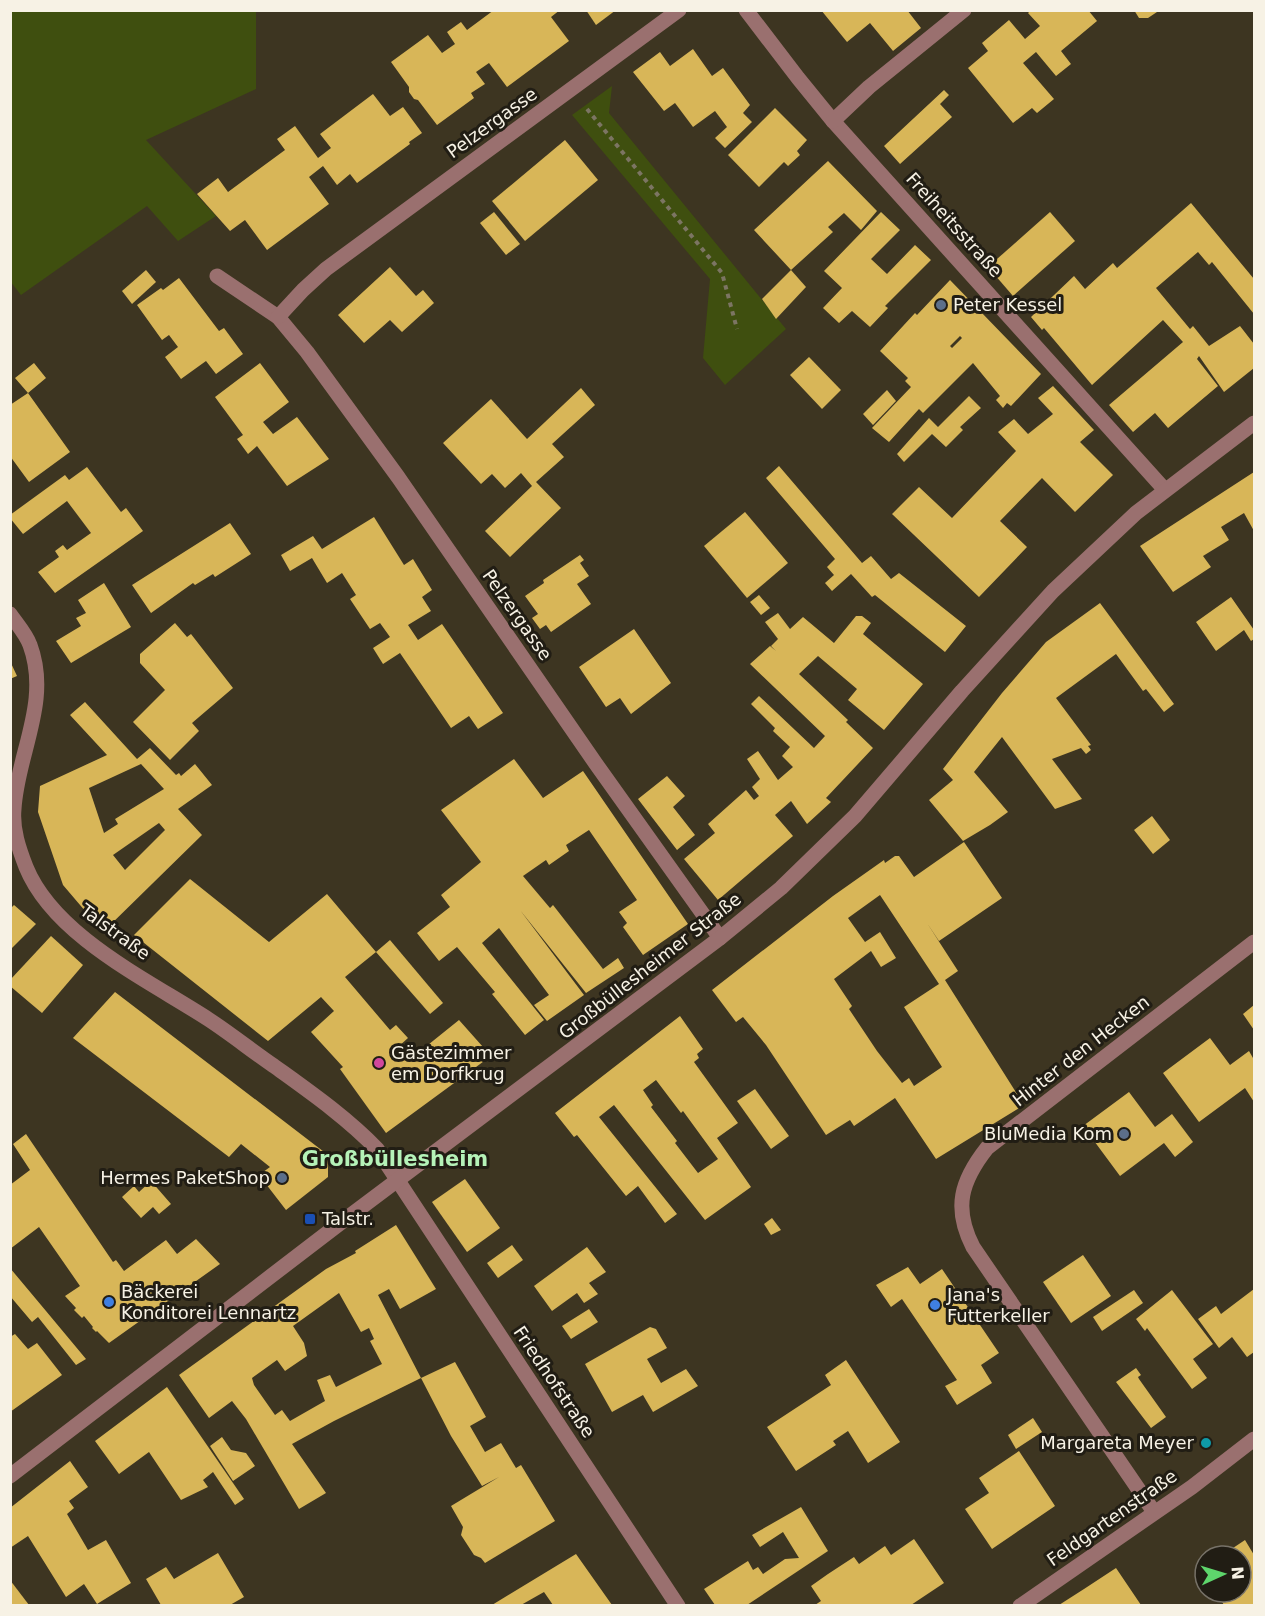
<svg xmlns="http://www.w3.org/2000/svg" width="1265" height="1616" font-family="'DejaVu Sans',sans-serif">
  <style>
    .green { fill: #3f4f0f }
    .building { fill: #d8b658; fill-rule: evenodd }
    .lines { fill: none; stroke-linecap: round; stroke-linejoin: round }
    .path { stroke: #7c7563; stroke-width: 4; stroke-dasharray: 4.5 4.5; stroke-linecap: butt }
    .minor { stroke: #9a706f; stroke-width: 15 }
    .service-dot { fill: #5c6f8a; stroke: #211d14; stroke-width: 2 }
    .hotel-dot { fill: #d1479c; stroke: #211d14; stroke-width: 2 }
    .transit-dot { fill: #1a4fb4; stroke: #211d14; stroke-width: 2 }
    .shop-dot { fill: #3f7fe0; stroke: #211d14; stroke-width: 2 }
    .culture-dot { fill: #0f9aa8; stroke: #211d14; stroke-width: 2 }
    .labels { text-anchor: middle; stroke-width: 6; stroke-linejoin: round; paint-order: stroke }
    .street-label { font-size: 18px; fill: #f7f2e5; stroke: #211d14 }
    .poi-label { font-size: 18px; fill: #f7f2e5; stroke: #211d14; text-anchor: start }
    .quarter-label { font-size: 21px; font-weight: bold; fill: #b5f2b8; stroke: #211d14 }
  </style>
  <rect width="100%" height="100%" fill="#3d3521"/>
  <g class="green">
    <polygon points="10,11 256,11 256,89 146,140 216,216 178,241 147,206 21,295 10,281"/>
    <polygon points="612,86 609,113 786,329 725,385 703,358 710,279 572,115"/>
  </g>
  <g class="building">
    <polygon points="494,10 560,10 551,17 569,41 507,87 489,63 476,72 485,84 471,93 474,98 437,125 418,100 414,99 409,92 409,87 391,62 428,35 442,53 455,44 447,32 461,22 467,30"/>
    <polygon points="586,10 616,10 596,25"/>
    <polygon points="821,10 907,10 921,28 893,51 870,23 847,42"/>
    <polygon points="1031,10 1088,10 1097,21 1061,51 1071,64 1056,76 1036,52 1023,63 1054,99 1037,113 1032,108 1013,123 968,68 988,51 982,43 1009,20 1025,39 1040,26 1028,13"/>
    <polygon points="1134,10 1160,10 1148,18 1139,18"/>
    <polygon points="693,49 712,76 723,68 750,105 743,113 752,122 725,148 715,138 727,127 715,111 693,127 675,103 664,111 633,72 660,52 670,66"/>
    <polygon points="944,90 949,95 940,104 952,117 900,164 884,146"/>
    <polygon points="373,94 390,116 403,107 422,133 409,142 410,144 357,183 350,174 337,185 323,166 309,177 329,204 267,250 245,220 230,231 197,194 218,178 228,192 285,150 277,139 295,126 318,158 331,148 320,134"/>
    <polygon points="775,108 807,140 797,151 800,155 788,166 784,162 759,187 728,155"/>
    <polygon points="565,140 598,180 525,241 492,201"/>
    <polygon points="828,161 877,211 861,230 844,213 828,227 833,232 791,270 754,230"/>
    <polygon points="1191,203 1254,279 1254,314 1212,262 1209,265 1198,252 1156,288 1190,329 1193,326 1209,346 1240,326 1254,344 1254,368 1224,392 1199,356 1197,359 1218,386 1168,428 1155,413 1133,432 1109,405 1183,342 1163,320 1092,385 1044,328 1042,330 1031,317 1074,276 1085,289 1113,263 1117,268"/>
    <polygon points="494,212 520,244 506,255 480,223"/>
    <polygon points="881,212 900,230 871,259 887,274 915,245 931,260 885,306 888,308 870,327 852,311 839,323 823,308 842,288 824,271"/>
    <polygon points="1050,212 1075,241 1013,296 988,267"/>
    <polygon points="390,267 416,296 423,290 434,303 402,332 390,320 364,343 338,315"/>
    <polygon points="146,270 156,282 132,304 122,291"/>
    <polygon points="791,270 806,287 776,319 762,299"/>
    <polygon points="179,278 219,331 224,328 243,354 216,374 206,361 181,379 165,357 178,347 169,335 162,340 137,305 161,288 163,290"/>
    <path d="M950,280l91,94 -30,32 -4,-3 -4,5 -7,-8 4,-4 -27,-33 -50,50 -4,-4 -30,33 -17,-14 39,-41 -6,-6 3,-3 -28,-27 35,-38 2,2zM960,336l2,2 -10,10 -2,-2z"/>
    <polygon points="809,357 841,390 822,409 790,375"/>
    <polygon points="34,363 46,378 28,393 70,452 29,482 10,456 10,405 28,393 15,378"/>
    <polygon points="260,363 289,402 263,422 273,434 297,417 329,459 287,486 257,446 248,454 237,439 243,435 215,397"/>
    <polygon points="1053,386 1094,430 1080,442 1113,475 1075,512 1042,478 1000,521 1027,547 979,597 892,514 919,487 952,518 1016,451 998,432 1014,419 1028,434 1053,414 1038,398"/>
    <polygon points="581,388 595,405 552,444 564,457 536,482 561,508 510,557 485,531 532,486 521,473 505,488 492,474 481,484 443,443 491,399 527,439"/>
    <polygon points="887,390 896,401 873,425 863,414"/>
    <polygon points="969,396 981,408 960,427 963,430 946,447 932,434 904,462 897,454 929,418 938,427"/>
    <polygon points="779,466 862,563 871,556 891,579 899,573 966,626 945,652 875,595 872,597 851,574 832,591 825,583 834,575 827,567 835,559 766,478"/>
    <polygon points="87,467 121,512 126,508 143,531 55,593 38,572 59,557 55,551 63,545 67,550 91,533 67,501 23,534 10,518 10,515 65,475 69,480"/>
    <polygon points="1254,472 1254,531 1244,513 1221,527 1229,540 1203,556 1211,567 1173,592 1140,546"/>
    <polygon points="745,512 788,563 747,598 704,546"/>
    <polygon points="374,517 404,565 413,559 432,590 422,597 431,611 408,625 418,640 442,624 503,713 478,729 469,716 451,728 400,653 383,664 373,648 390,637 380,623 370,629 350,599 356,595 342,573 327,583 312,558 290,571 281,555 313,536 322,549"/>
    <polygon points="230,523 251,554 215,577 213,574 195,585 193,583 151,613 132,585"/>
    <polygon points="580,555 584,560 580,563 589,576 577,584 591,604 551,632 546,625 540,629 532,618 538,614 525,596 544,583 543,580"/>
    <polygon points="104,583 131,627 71,663 56,641 81,626 76,618 86,613 78,600"/>
    <polygon points="759,595 770,608 761,615 750,602"/>
    <polygon points="1231,597 1254,630 1254,639 1251,641 1244,630 1216,651 1196,622"/>
    <polygon points="1100,603 1174,704 1164,712 1146,689 1143,691 1116,654 1056,698 1091,745 1088,746 1091,750 1086,754 1081,748 1052,759 1082,799 1055,809 1002,737 974,772 1008,812 990,825 963,841 929,800 953,780 943,769 1002,693 1046,642"/>
    <polygon points="778,613 790,629 803,617 834,643 856,616 862,616 871,623 863,634 923,684 884,730 848,700 857,689 818,656 799,674 848,720 846,722 873,748 826,798 831,802 807,824 791,801 775,815 793,836 718,900 684,859 715,833 708,824 746,790 754,800 759,796 752,787 760,779 747,759 758,751 778,780 793,767 782,756 790,747 773,731 775,728 751,704 759,696 814,748 825,736 750,664 770,646 776,651 771,646 778,639 765,622"/>
    <polygon points="175,623 187,637 191,634 233,688 192,723 199,731 170,760 133,722 165,690 140,663 140,654"/>
    <polygon points="634,629 671,683 631,714 620,698 606,707 579,667"/>
    <polygon points="10,661 17,676 10,679"/>
    <path d="M85,702l52,57 13,-11 26,27 3,-2 2,3 14,-12 17,21 -34,24 24,26 -99,97 -40,-47 -25,-73 2,-26 67,-31 -37,-40zM141,764l23,25 -49,30 3,5 -14,9 -15,-45zM159,823l6,7 -40,40 -12,-15z"/>
    <polygon points="514,759 543,798 583,771 688,924 643,955 623,927 627,923 619,912 637,900 589,830 566,845 569,851 549,865 546,860 523,876 550,908 553,905 603,969 618,958 624,968 586,993 520,910 584,995 547,1021 534,1005 549,995 499,928 482,943 544,1020 525,1035 492,994 495,992 457,947 439,961 417,933 450,907 441,895 481,862 441,810"/>
    <polygon points="667,776 685,796 673,807 695,835 677,850 638,799"/>
    <polygon points="1152,816 1170,840 1153,854 1134,830"/>
    <path d="M964,842l38,56 -63,43 -12,-18 31,48 -13,9 79,125 -88,54 -41,-61 -41,28 -4,-6 -24,15 -60,-90 -23,-28 -7,5 -24,-32 121,-94 51,-36 1,3 10,-7h4l15,21zM880,895l59,89 -35,23 38,60 -28,19 -5,-8 -7,5 -25,-32 -28,-42 3,-3 -18,-27 37,-28 10,16 15,-9 -16,-26 -15,10 -17,-24z"/>
    <polygon points="190,879 269,942 327,894 376,952 345,977 390,1030 396,1025 408,1038 398,1047 408,1061 459,1020 491,1056 386,1133 340,1069 343,1067 311,1032 334,1011 321,997 268,1041 134,935"/>
    <polygon points="14,905 36,924 10,950 10,909"/>
    <polygon points="51,936 83,965 42,1013 10,986 10,980"/>
    <polygon points="390,940 443,1003 430,1014 376,952"/>
    <polygon points="115,992 328,1155 328,1177 286,1210 259,1175 270,1167 241,1144 229,1157 73,1038"/>
    <polygon points="1254,1005 1254,1030 1243,1014"/>
    <path d="M680,1016l23,33 -6,5 2,4 -5,4 44,61 -21,15 34,49 -46,33 -91,-115 -15,12 78,97 -12,9 -27,-37 -12,10 -49,-61 -3,2 -19,-24zM656,1080l25,33 2,-2 35,48 -20,14 -23,-30 2,-2 -26,-34 2,-2 -10,-15z"/>
    <polygon points="1210,1038 1230,1065 1249,1051 1253,1058 1254,1056 1254,1102 1245,1088 1199,1122 1163,1073"/>
    <polygon points="755,1089 789,1136 771,1149 737,1101"/>
    <polygon points="1129,1092 1155,1127 1172,1114 1193,1142 1175,1157 1164,1143 1120,1176 1083,1126"/>
    <polygon points="26,1134 113,1262 116,1260 124,1271 166,1240 177,1254 196,1239 220,1264 109,1343 97,1331 96,1332 92,1328 93,1327 84,1316 82,1318 74,1310 76,1308 65,1296 80,1286 39,1227 10,1249 10,1185 30,1170 13,1144"/>
    <polygon points="465,1179 500,1228 467,1252 432,1202"/>
    <polygon points="151,1181 171,1204 159,1214 153,1207 141,1218 122,1197 134,1186 139,1192"/>
    <polygon points="772,1218 781,1230 771,1235 764,1224"/>
    <path d="M396,1225l40,64 -36,20 -11,-20 -11,6 43,83 -87,43 -42,23 34,49 -27,16 -53,-90 -14,-18 -23,17 -30,-43 147,-106 30,-16 -1,-2zM339,1293l22,39 8,-4 5,11 -4,2 12,23 -46,23 -6,-12 -13,5 8,21 -35,20 -8,-11 -7,5 -21,-30 -2,-7 25,-18 8,11 22,-15 -3,-13 -11,-17z"/>
    <polygon points="512,1245 523,1260 498,1278 487,1263"/>
    <polygon points="587,1247 606,1272 589,1283 598,1294 584,1303 577,1293 552,1311 534,1286"/>
    <polygon points="1083,1255 1111,1296 1071,1323 1043,1282"/>
    <polygon points="908,1267 920,1284 942,1269 999,1353 981,1365 992,1383 957,1405 945,1386 957,1380 902,1299 891,1307 876,1285"/>
    <polygon points="10,1268 46,1311 86,1359 76,1365 38,1317 32,1322 10,1296"/>
    <polygon points="1254,1289 1254,1352 1247,1357 1232,1337 1219,1348 1198,1319 1216,1306 1221,1314"/>
    <polygon points="1134,1290 1143,1303 1102,1331 1093,1317"/>
    <polygon points="1172,1290 1213,1344 1193,1359 1207,1378 1192,1389 1147,1328 1145,1331 1136,1319"/>
    <polygon points="589,1309 598,1322 571,1339 562,1326"/>
    <polygon points="650,1327 656,1329 667,1348 647,1359 661,1383 686,1369 698,1386 653,1412 643,1395 612,1412 585,1364"/>
    <polygon points="15,1334 28,1349 37,1343 62,1375 10,1412 10,1337"/>
    <polygon points="846,1360 900,1442 868,1463 848,1431 833,1441 836,1445 796,1471 767,1427 831,1385 825,1375"/>
    <polygon points="455,1362 486,1417 470,1426 485,1452 501,1443 516,1468 521,1465 555,1521 485,1563 481,1558 474,1555 461,1535 463,1527 451,1506 499,1477 482,1486 451,1436 421,1378"/>
    <polygon points="1136,1368 1141,1375 1138,1377 1139,1379 1166,1417 1151,1428 1116,1382"/>
    <polygon points="167,1387 244,1499 235,1505 213,1472 203,1480 208,1487 181,1500 149,1452 119,1474 95,1441"/>
    <polygon points="1033,1418 1042,1432 1016,1449 1008,1435"/>
    <polygon points="222,1437 231,1450 246,1453 255,1466 233,1481 210,1446"/>
    <polygon points="1019,1451 1055,1506 992,1549 965,1509 989,1493 979,1478"/>
    <polygon points="70,1461 88,1487 69,1501 74,1508 67,1514 88,1550 106,1540 131,1583 97,1604 84,1584 66,1597 28,1536 10,1548 10,1508"/>
    <polygon points="801,1507 828,1551 747,1605 715,1605 704,1589 748,1561 753,1570 758,1567 763,1574 785,1559 799,1558 783,1532 760,1547 752,1535"/>
    <polygon points="914,1539 944,1583 911,1605 815,1605 821,1601 811,1586 828,1574 854,1557 859,1564 885,1546 891,1555"/>
    <polygon points="1245,1540 1254,1555 1254,1605 1224,1605 1216,1592 1241,1592 1241,1556 1221,1556"/>
    <polygon points="218,1553 244,1597 230,1605 161,1605 146,1579 166,1567 174,1579"/>
    <polygon points="576,1554 612,1605 553,1605 544,1592 521,1605 492,1605"/>
    <polygon points="1116,1568 1141,1605 1059,1605 1084,1589"/>
    <polygon points="10,1580 29,1605 10,1605"/>
  </g>
  <g class="lines">
    <polyline class="path" points="587,109 722,273 737,329"/>
    <g class="minor">
      <polyline points="746,10 798,78 833,121 1165,490"/>
      <polyline points="833,121 869,87 964,10"/>
      <polyline points="217,276 278,317 307,352 398,477 596,764 720,938"/>
      <polyline points="278,317 303,290 326,269 679,10"/>
      <path d="M10,614c7,10 16,20 20,31 21,57 -13,109 -16,164 -2,20 5,40 12,58 28,69 122,113 182,152 23,15 44,32 66,47 36,26 72,51 103,83l301,457"/>
      <polyline points="10,1476 339,1224 720,938 781,888 855,816 962,691 1053,591 1136,513 1254,423"/>
      <path d="M1154,1512l-181,-265c-20,-39 -12,-66 14,-99l267,-206"/>
      <polyline points="1020,1606 1192,1487 1254,1439"/>
    </g>
  </g>
  <g class="service-dot">
    <circle cx="941" cy="305" r="6"/>
    <circle cx="1124" cy="1134" r="6"/>
    <circle cx="282" cy="1178" r="6"/>
  </g>
  <circle class="hotel-dot" cx="379" cy="1063" r="6"/>
  <rect class="transit-dot" x="304" y="1213" width="12" height="12" rx="3"/>
  <g class="shop-dot">
    <circle cx="109" cy="1302" r="6"/>
    <circle cx="935" cy="1305" r="6"/>
  </g>
  <circle class="culture-dot" cx="1206" cy="1443" r="6"/>
  <g class="labels">
    <g class="street-label">
      <text transform="translate(492 123) rotate(-36)" y="6">Pelzergasse</text>
      <text transform="translate(954 225) rotate(48)" y="6">Freiheitsstraße</text>
      <text transform="translate(517 615) rotate(55)" y="6">Pelzergasse</text>
      <text transform="translate(115 932) rotate(36)" y="6">Talstraße</text>
      <text transform="translate(650 966) rotate(-38)" y="6">Großbüllesheimer Straße</text>
      <text transform="translate(1081 1051) rotate(-38)" y="6">Hinter den Hecken</text>
      <text transform="translate(554 1382) rotate(56)" y="6">Friedhofstraße</text>
      <text transform="translate(1112 1518) rotate(-35)" y="6">Feldgartenstraße</text>
    </g>
    <g class="poi-label">
      <text x="953" y="311">Peter Kessel</text>
      <text x="391" y="1059">Gästezimmer<tspan x="391" dy="21">em Dorfkrug</tspan></text>
      <text x="1112" y="1140" text-anchor="end">BluMedia Kom</text>
      <text x="270" y="1184" text-anchor="end">Hermes PaketShop</text>
      <text x="322" y="1225">Talstr.</text>
      <text x="121" y="1298">Bäckerei<tspan x="121" dy="21">Konditorei Lennartz</tspan></text>
      <text x="947" y="1301">Jana's<tspan x="947" dy="21">Futterkeller</tspan></text>
      <text x="1194" y="1449" text-anchor="end">Margareta Meyer</text>
    </g>
    <g class="quarter-label">
      <text x="395" y="1166">Großbüllesheim</text>
    </g>
  </g>
  <rect width="1265" height="1616" fill="none" stroke="#f7f2e5" stroke-width="24"/>
  <g transform="translate(1223 1574) rotate(86)"><circle r="28" fill="#211d14" stroke="#777268" stroke-width="1.5"/>
  <path d="M0-4.5L10 22L0 15L-10 22Z" fill="#5ed56c"/>
  <text y="-9" font-size="16" font-weight="bold" text-anchor="middle" fill="#f7f2e5">N</text>
  </g>
</svg>
